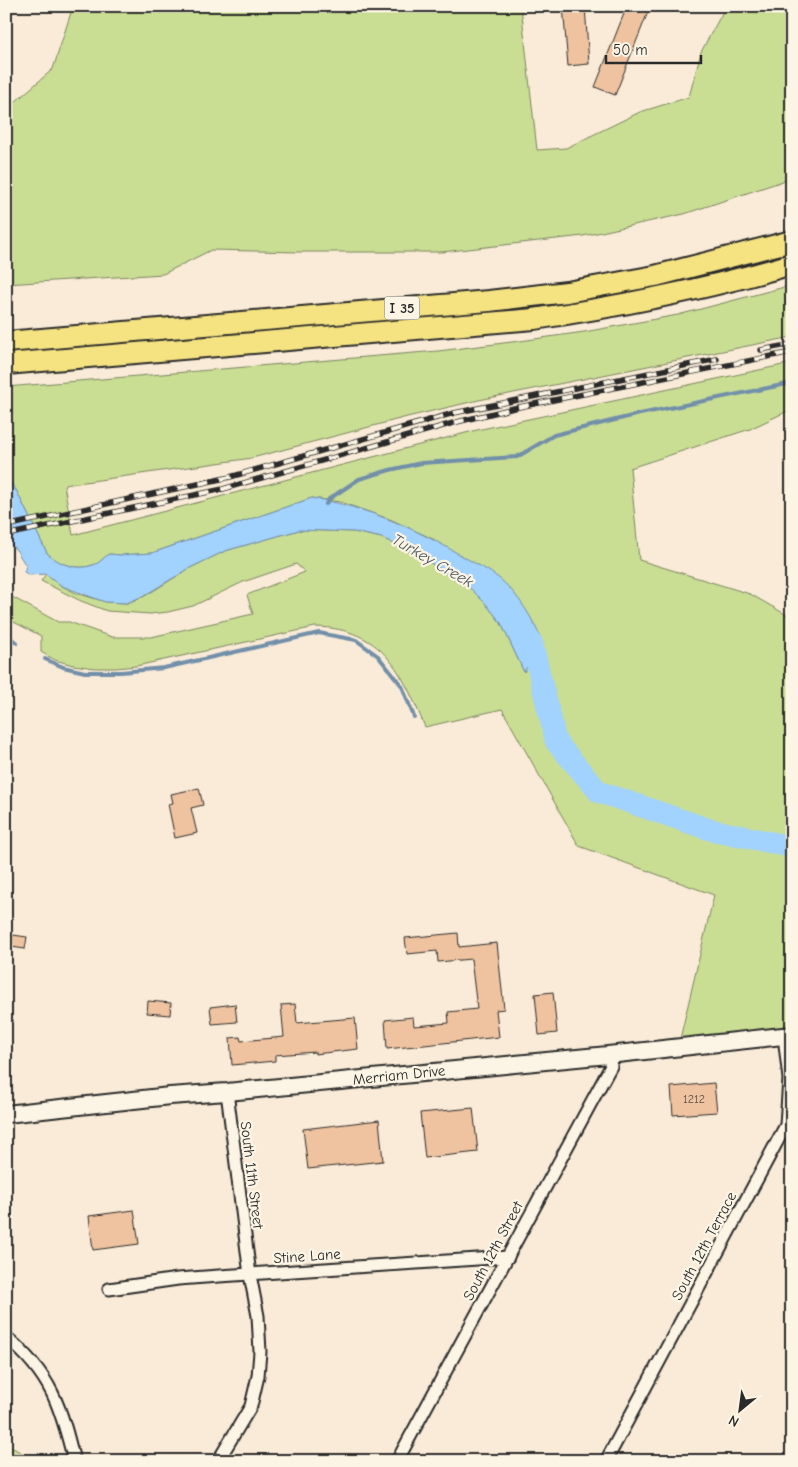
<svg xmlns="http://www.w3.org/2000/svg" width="798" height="1467" font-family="'Comic Neue',sans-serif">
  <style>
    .green { fill: #c9de93; stroke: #7a845f }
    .water { fill: #a2d2fe; stroke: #728faa }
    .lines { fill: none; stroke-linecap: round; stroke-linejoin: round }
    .stream { stroke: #728faa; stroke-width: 4 }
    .river { stroke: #a2d2fe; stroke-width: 22 }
    .building { fill: #efc39f; stroke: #2b2b2b }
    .minor-casing { stroke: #2b2b2b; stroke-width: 15 }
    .secondary-casing { stroke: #2b2b2b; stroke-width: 20 }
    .motorway-casing { stroke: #2b2b2b; stroke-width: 24 }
    .minor { stroke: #fcf5e5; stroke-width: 11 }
    .secondary { stroke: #fcf5e5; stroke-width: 16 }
    .motorway { stroke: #f5e382; stroke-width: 20 }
    .rail-casing { stroke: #2b2b2b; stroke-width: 5.5 }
    .rail { stroke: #fcf5e5; stroke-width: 4; stroke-dasharray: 11; stroke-linecap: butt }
    .labels { text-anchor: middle; stroke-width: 4.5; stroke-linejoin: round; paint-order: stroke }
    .number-label { font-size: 12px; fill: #5c5148 }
    .shield { fill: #fcf5e5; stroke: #6a6863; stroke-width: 1 }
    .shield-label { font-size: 14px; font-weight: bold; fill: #2b2b2b }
    .street-label { font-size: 15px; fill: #2b2b2b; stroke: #fcf5e5 }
    .water-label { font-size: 16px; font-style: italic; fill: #495560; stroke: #fcf5e5 }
  </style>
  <rect width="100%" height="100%" fill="#f9ebd7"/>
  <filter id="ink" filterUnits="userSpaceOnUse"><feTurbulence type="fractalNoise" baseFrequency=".02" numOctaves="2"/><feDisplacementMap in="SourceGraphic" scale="10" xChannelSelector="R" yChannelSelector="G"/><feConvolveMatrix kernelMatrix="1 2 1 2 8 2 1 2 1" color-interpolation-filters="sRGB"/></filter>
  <g filter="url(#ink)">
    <g class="green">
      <polygon points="73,6 521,6 537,150 566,148 640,112 689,97 701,52 726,6 792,6 792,178 684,214 583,236 442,252 298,252 211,250 163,274 6,284 6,99 15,102 53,69"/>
      <path d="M792,285v52l-313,63 -72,17 -155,41 -188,27 9,50 404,-105 315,-67v46l-42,20 -120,39 9,92 111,34 42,24v409l-112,12 34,-144 -135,-49 -77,-137 -77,18c-23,-55 -42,-99 -110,-100l-179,39 -20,2h-21l-22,-3 -18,-5 -14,-8v-16l-35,-18v-27l6,6 46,25h11l43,15h39l102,-23 -6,-19 58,-23 -9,-8 -53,18 -50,24 -25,6 -18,2 -43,-3 -26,-10 -40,-20 5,-7 16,12 14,7 30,9 21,1 18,-7 45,-28 35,-17 74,-21 55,2 28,6 36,17 52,33 16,16 15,19 23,49 18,-31 -107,-101 -43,-20 -52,-18 -28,-4 -160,55 -32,2 -11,-1c-5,3 -10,10 -16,11 -17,6 -34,-1 -46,-12l-31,-63 -10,-13v-90l432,-36 82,-10 64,-9 94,-17z"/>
      <polygon points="6,1444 36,1461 6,1461"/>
    </g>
    <path class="water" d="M6,477l10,13 31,63c12,11 29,18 46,12 6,-1 11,-8 16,-11l11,1 32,-2 160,-55c55,9 105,31 152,59 12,7 25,13 36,22 19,16 33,40 42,62l-18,31 -23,-49 -15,-19 -16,-16 -52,-33 -36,-17 -28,-6 -55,-2 -74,21 -35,17 -45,27 -18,8 -22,-1 -43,-16 -16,-12 -17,1 -5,-3 2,-6 -9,-15 -11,-12z"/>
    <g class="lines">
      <g class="stream">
        <polyline points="326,504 329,499 359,479 390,470 421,463 517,457 554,435 640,414 792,383"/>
        <polyline points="6,631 8,636 17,643"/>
        <polyline points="45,659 63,667 85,672 121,672 164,668 319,633 356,640 378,656 402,686 414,717"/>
      </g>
      <polyline class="river" points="521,629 532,643 556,742 599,792 708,829 792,847"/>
    </g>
    <g class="building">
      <polygon points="563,6 585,6 589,64 568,66"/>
      <polygon points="627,6 634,6 648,12 615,95 595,87"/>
      <polygon points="199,788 203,805 191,808 197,833 175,838 168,804 173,803 171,794"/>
      <polygon points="458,933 459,947 497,943 504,1009 496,1010 499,1037 387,1049 385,1020 413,1017 414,1026 449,1023 448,1012 477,1009 471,959 438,962 437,951 407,954 405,938"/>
      <polygon points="13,935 27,937 25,949 11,947"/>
      <polygon points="553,992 557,1033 539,1035 535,994"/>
      <polygon points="148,1001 171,1003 170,1015 147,1013"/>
      <polygon points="235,1004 237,1022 212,1024 210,1007"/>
      <polygon points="295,1004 297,1023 355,1018 358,1049 315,1054 315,1052 275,1055 275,1061 232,1065 230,1038 240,1037 241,1041 284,1037 281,1005"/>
      <polygon points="714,1083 717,1112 673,1115 671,1087"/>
      <polygon points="473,1108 478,1152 425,1158 420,1113"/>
      <polygon points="379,1120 383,1161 308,1169 303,1129"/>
      <polygon points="134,1210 139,1244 93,1250 89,1216"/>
    </g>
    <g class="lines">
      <defs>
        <g id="minor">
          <polyline points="109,1289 178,1279 219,1276 508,1257"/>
          <path d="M6,1337c45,37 55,70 68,124"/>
          <polyline points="218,1461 251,1406 258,1376 260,1352 258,1316 250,1275 227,1092"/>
          <polyline points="397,1461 605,1077 611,1066 608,1055"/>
          <polyline points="606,1461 786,1125 789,1079 784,1036"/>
        </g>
        <polyline id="secondary" points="6,1114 170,1096 227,1092 608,1055 792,1035"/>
        <g id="motorway">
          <polyline points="6,342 489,301 567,292 655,276 792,241"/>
          <path d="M6,364l528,-45c87,-13 173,-30 258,-55"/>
        </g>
      </defs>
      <use href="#minor" class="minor-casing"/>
      <use href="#secondary" class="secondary-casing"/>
      <use href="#motorway" class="motorway-casing"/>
      <use href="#minor" class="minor"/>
      <use href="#secondary" class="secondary"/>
      <use href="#motorway" class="motorway"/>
      <defs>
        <g id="rail">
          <polyline points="761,350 792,344"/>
          <polyline points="6,526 230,477 454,413 717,359"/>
          <polyline points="6,535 223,489 457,422 514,408 792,352"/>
        </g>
      </defs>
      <use href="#rail" class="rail-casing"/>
      <use href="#rail" class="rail"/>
    </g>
  </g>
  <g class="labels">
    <g class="number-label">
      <text x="694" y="1103">1212</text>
    </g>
    <rect class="shield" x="384.5" y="296.5" width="35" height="23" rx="4"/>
    <g class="shield-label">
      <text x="402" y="313">I 35</text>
    </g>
    <g class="street-label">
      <text transform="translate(399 1075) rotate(-6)" y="5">Merriam Drive</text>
      <text transform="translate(252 1175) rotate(83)" y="5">South 11th Street</text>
      <text transform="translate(704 1246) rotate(-62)" y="5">South 12th Terrace</text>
      <text transform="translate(493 1251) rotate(-62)" y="5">South 12th Street</text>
      <text transform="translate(307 1256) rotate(-4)" y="5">Stine Lane</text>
    </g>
    <g class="water-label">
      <text transform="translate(433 560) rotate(30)" y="6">Turkey Creek</text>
    </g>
  </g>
  <rect width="798" height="1467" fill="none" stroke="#fcf5e5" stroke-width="25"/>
  <rect x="12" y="12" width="773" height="1442" fill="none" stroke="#2b2b2b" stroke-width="2" filter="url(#ink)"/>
  <g transform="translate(740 1410) rotate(209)" stroke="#fcf5e5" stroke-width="4" paint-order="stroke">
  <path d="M0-4L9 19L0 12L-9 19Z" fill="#2b2b2b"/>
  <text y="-8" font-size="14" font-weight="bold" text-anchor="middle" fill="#2b2b2b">N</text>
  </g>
  <path d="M606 55v8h95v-8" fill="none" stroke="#2b2b2b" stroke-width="2.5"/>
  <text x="613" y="55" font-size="15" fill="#2b2b2b" stroke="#fcf5e5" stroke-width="4" paint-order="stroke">50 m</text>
</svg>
